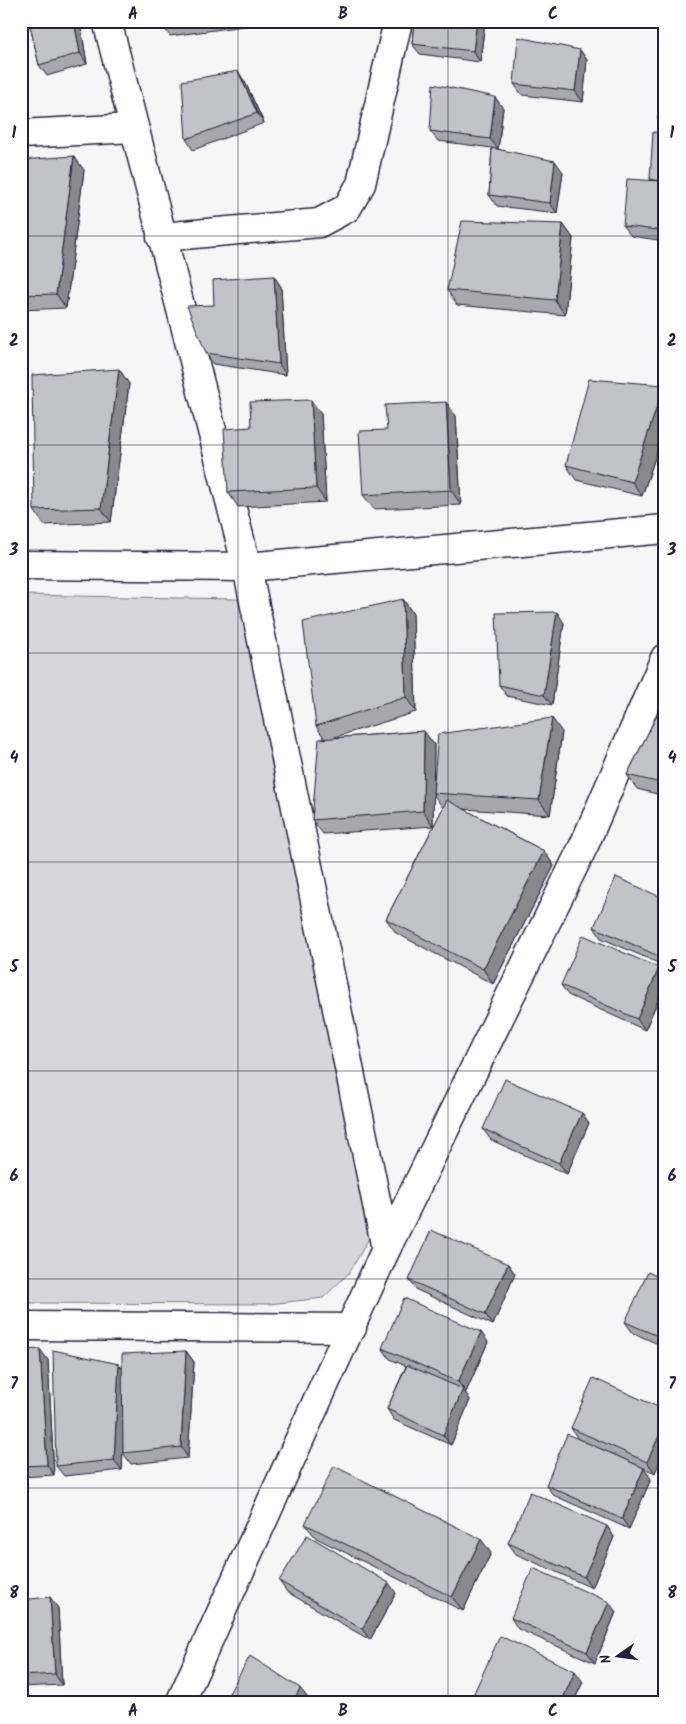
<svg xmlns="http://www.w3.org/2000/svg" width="686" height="1724" font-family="Kalam,sans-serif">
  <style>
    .green { fill: #d7d7db; stroke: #7c7c8b }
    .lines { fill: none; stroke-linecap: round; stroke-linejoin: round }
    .minor-casing { stroke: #22223b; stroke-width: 31 }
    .minor { stroke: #fff; stroke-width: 28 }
    .wall { fill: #a7a7ad; stroke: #22223b }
    .shaded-wall { fill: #88888d; stroke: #22223b }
    .building { fill: #c2c2c9; stroke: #22223b }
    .grid { fill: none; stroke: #22223b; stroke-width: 1; stroke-opacity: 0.55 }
    .neatline { fill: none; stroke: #22223b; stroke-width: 2 }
    .grid-label { font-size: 16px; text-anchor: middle; font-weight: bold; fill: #22223b }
  </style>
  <rect width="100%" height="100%" fill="#f6f6f7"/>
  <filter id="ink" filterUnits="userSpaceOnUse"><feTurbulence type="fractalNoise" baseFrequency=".02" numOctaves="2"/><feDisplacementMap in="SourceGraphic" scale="10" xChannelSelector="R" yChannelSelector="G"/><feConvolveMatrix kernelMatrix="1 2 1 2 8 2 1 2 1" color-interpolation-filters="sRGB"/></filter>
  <g filter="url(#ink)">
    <polygon class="green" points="21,595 236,599 258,609 373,1231 350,1272 323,1298 269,1304 21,1303"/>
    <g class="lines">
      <defs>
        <g id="minor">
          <polyline points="107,21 247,567 386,1249"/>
          <polyline points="21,134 134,128"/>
          <polyline points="161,237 319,223 347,208 361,184 398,21"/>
          <polyline points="21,565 247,567 665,529"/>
          <polyline points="21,1326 352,1328"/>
          <polyline points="180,1703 386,1249 585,843 665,658"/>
        </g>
      </defs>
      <use href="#minor" class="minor-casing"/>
      <use href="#minor" class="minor"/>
    </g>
    <g class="wall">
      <polygon points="29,21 80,21 87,64 47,76 39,65"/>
      <polygon points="161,21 266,21 266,23 170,36 162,25"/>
      <polygon points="414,21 485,21 480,62 420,54 412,44"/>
      <polygon points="580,50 587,60 583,102 522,95 514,84"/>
      <polygon points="665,72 665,128 658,119"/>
      <polygon points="245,82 264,123 193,150 186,139"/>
      <polygon points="503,108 498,149 563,172 557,213 497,206 489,195 492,148 438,141 430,131"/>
      <polygon points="665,133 665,241 631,236 623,226 651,181 650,179"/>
      <polygon points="21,160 84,170 66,308 21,310"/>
      <polygon points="563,224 573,238 565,315 457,305 447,290"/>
      <polygon points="274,276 281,287 286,375 213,364 206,353 214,305"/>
      <polygon points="119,369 129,384 111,522 44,525 34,510"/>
      <polygon points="664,385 665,428 642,496 576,480 566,465"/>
      <polygon points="321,414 326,502 238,507 228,492 251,427"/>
      <polygon points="456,416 461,505 374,509 363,495 387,430"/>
      <polygon points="403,599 413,614 416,712 332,738 424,731 434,745 433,785 562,732 550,815 464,809 544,851 554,866 493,984 396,933 386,919 443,808 433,794 433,826 323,834 312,820 325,739 316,726"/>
      <polygon points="564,623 552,705 507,696 499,685"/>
      <polygon points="665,699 665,796 637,789 627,775"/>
      <polygon points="665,899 665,966 601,938 594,927"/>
      <polygon points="659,968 665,976 665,984 645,1030 568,995 561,985"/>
      <polygon points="582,1113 589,1123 567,1174 491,1140 483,1129"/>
      <polygon points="508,1264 515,1274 493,1325 417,1290 409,1280"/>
      <polygon points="665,1280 665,1347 633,1333 625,1322"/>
      <polygon points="488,1342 466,1392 465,1392 470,1400 451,1445 394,1420 387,1409 406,1366 390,1359 382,1348"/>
      <polygon points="21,1350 48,1360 54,1475 21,1477"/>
      <polygon points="186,1351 194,1362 188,1458 131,1464 123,1453 123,1447 122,1470 64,1476 56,1466 119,1364 122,1367"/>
      <polygon points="665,1410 655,1473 578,1439 571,1428"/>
      <polygon points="651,1479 629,1529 553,1495 546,1485"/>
      <polygon points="305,1524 491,1553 463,1611 316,1538"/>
      <polygon points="607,1526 614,1537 592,1588 516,1554 508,1543"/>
      <polygon points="279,1581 396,1593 370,1640 287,1592"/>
      <polygon points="21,1600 58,1608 62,1685 21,1687"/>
      <polygon points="616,1612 595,1663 518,1629 511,1618"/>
      <polygon points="583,1682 573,1703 478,1703 473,1695"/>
      <polygon points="228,1695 308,1698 306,1703 234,1703"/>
    </g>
    <g class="shaded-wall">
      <polygon points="74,21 80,21 87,64 80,53"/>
      <polygon points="477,21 485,21 480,62 473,51"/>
      <polygon points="21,46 24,64 21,60"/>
      <polygon points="580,50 587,60 583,102 575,91"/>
      <polygon points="238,71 245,82 264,123 257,113"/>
      <polygon points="495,97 503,108 498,149 490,139"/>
      <polygon points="74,156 84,170 66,308 56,294"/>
      <polygon points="555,161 563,172 557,213 550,203"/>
      <polygon points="563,224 573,238 565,315 555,300"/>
      <polygon points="274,276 281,287 286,375 279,364"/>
      <polygon points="119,369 129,384 111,522 101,508"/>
      <polygon points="664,385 665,428 642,496 632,482"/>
      <polygon points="311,400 321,414 326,502 316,488"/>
      <polygon points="446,402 456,416 461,505 451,490"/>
      <polygon points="403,599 413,614 416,712 406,697"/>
      <polygon points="557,612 564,623 552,705 544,695"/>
      <polygon points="552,718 562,732 550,815 539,800"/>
      <polygon points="424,731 434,745 433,826 423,811"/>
      <polygon points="544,851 554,866 493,984 483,969"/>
      <polygon points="659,968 665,976 665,984 645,1030 637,1019"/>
      <polygon points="582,1113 589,1123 567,1174 559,1163"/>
      <polygon points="508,1264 515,1274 493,1325 485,1314"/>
      <polygon points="481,1332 488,1342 466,1392 458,1382"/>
      <polygon points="40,1349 48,1360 54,1475 47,1465"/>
      <polygon points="186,1351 194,1362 188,1458 181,1447"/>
      <polygon points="119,1364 127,1374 122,1470 114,1460"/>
      <polygon points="463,1389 470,1400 451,1445 443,1435"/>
      <polygon points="665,1423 665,1450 655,1473 647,1462"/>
      <polygon points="644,1468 651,1479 629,1529 622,1519"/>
      <polygon points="607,1526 614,1537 592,1588 584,1577"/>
      <polygon points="481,1539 491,1553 463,1611 452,1597"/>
      <polygon points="389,1583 396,1593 370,1640 362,1629"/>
      <polygon points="50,1597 58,1608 62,1685 55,1674"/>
      <polygon points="609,1602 616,1612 595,1663 587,1652"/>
      <polygon points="575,1671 583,1682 573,1703 561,1703"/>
      <polygon points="300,1688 308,1698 306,1703 293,1703"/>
    </g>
    <g class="building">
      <polygon points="29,21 74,21 80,53 39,65"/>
      <polygon points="161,21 191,21 162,25"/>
      <polygon points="414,21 477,21 473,51 412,44"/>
      <polygon points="518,37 580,50 575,91 514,84"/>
      <polygon points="238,71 257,113 186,139 182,81"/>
      <polygon points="662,72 665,72 665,120 658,119"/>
      <polygon points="433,84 495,97 490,139 430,131"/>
      <polygon points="653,132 665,133 665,231 623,226 627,179 660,181 650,179"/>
      <polygon points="492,148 555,161 550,203 489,195"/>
      <polygon points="74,156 56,294 21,295 21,160"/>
      <polygon points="462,221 563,224 555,300 447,290"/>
      <polygon points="274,276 279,364 206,353 187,306 214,305 213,280"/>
      <polygon points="663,347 665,347 665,374"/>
      <polygon points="119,369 101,508 34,510 32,375"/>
      <polygon points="589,379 664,385 632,482 566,465"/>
      <polygon points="311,400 316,488 228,492 224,429 251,427 250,402"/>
      <polygon points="446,402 451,490 363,495 359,431 387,430 385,405"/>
      <polygon points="403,599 406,697 316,726 303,622"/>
      <polygon points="557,612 544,695 499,685 496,613"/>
      <polygon points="665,699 665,784 627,775"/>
      <polygon points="552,718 539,800 433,793 438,734"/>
      <polygon points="424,731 423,811 312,820 319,739"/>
      <polygon points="447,800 544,851 483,969 386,919"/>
      <polygon points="616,877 665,899 665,959 594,927"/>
      <polygon points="583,935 659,968 637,1019 561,985"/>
      <polygon points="505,1079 582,1113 559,1163 483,1129"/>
      <polygon points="431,1230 508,1264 485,1314 409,1280"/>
      <polygon points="648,1272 665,1280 665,1339 625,1322"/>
      <polygon points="404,1298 481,1332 458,1382 382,1348"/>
      <polygon points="40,1349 47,1465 21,1466 21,1350"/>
      <polygon points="53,1350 119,1364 114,1460 56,1466"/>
      <polygon points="186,1351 181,1447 123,1453 122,1354"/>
      <polygon points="407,1365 463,1389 443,1435 387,1409"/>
      <polygon points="593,1378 665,1410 665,1423 647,1462 571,1428"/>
      <polygon points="567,1434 644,1468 622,1519 546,1485"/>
      <polygon points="334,1466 481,1539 452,1597 305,1524"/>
      <polygon points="530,1492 607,1526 584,1577 508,1543"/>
      <polygon points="307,1535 389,1583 362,1629 279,1581"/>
      <polygon points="533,1568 609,1602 587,1652 511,1618"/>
      <polygon points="50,1597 55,1674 21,1676 21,1600"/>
      <polygon points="500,1636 575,1671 561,1703 489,1703 473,1695"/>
      <polygon points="250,1656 300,1688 293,1703 242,1703 228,1695"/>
    </g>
  </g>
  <path class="grid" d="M238,21v1682M448,21v1682M21,236h644M21,445h644M21,653h644M21,862h644M21,1071h644M21,1279h644M21,1488h644"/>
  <rect width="686" height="1724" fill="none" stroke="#fff" stroke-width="55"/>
  <g transform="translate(618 1656) rotate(256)" stroke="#ffffff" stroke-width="4" paint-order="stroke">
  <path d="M0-4L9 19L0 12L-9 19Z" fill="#22223b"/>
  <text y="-8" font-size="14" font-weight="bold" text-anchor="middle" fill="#22223b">N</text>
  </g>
  <rect x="28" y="28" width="630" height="1668" class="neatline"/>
  <g class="grid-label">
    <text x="133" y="19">A</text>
    <text x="343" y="19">B</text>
    <text x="553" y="19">C</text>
    <text x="14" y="138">1</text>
    <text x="672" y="138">1</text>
    <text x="14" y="346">2</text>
    <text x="672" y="346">2</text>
    <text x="14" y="555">3</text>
    <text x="672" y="555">3</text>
    <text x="14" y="763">4</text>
    <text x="672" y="763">4</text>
    <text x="14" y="972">5</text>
    <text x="672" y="972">5</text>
    <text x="14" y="1181">6</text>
    <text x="672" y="1181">6</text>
    <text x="14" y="1389">7</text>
    <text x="672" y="1389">7</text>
    <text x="14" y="1598">8</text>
    <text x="672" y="1598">8</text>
    <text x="133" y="1716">A</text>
    <text x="343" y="1716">B</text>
    <text x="553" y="1716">C</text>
  </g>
</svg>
